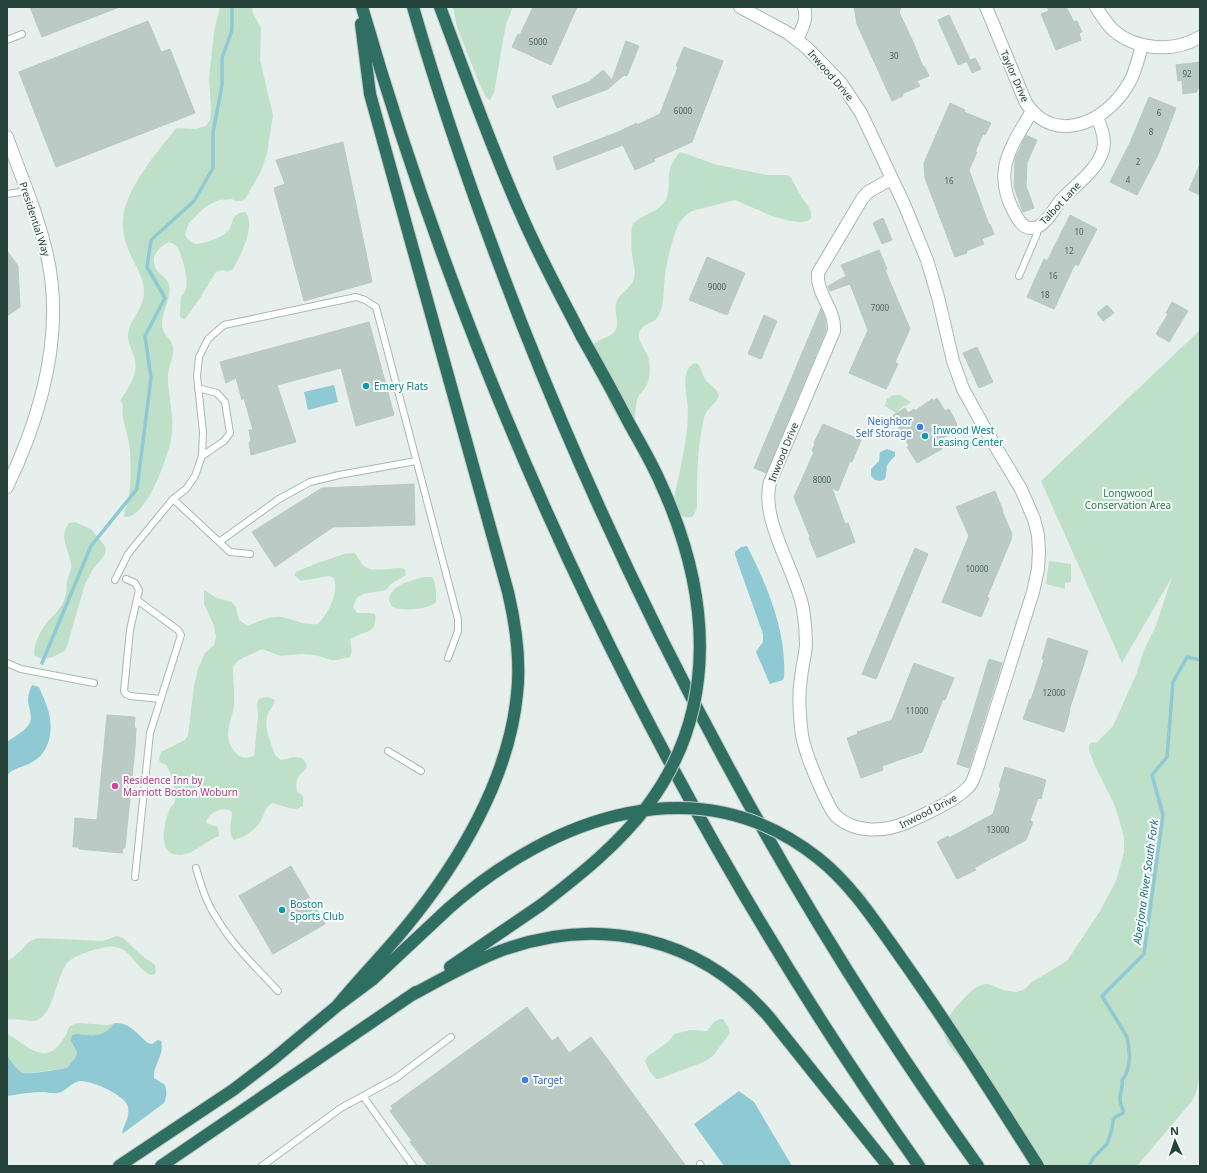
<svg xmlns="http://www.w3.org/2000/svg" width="1207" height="1173" viewBox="0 0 1207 1173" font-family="'Noto Sans',sans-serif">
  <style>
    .green { fill: #bfe0c8 }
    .water { fill: #8ec9d4 }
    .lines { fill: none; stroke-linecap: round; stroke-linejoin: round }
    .stream { stroke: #8ec9d4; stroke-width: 3.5 }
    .building { fill: #bbcac4; stroke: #b8c9c2 }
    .lane-casing { stroke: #a8b8b2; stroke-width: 8 }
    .street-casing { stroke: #a8b8b2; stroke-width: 14 }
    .secondary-casing { stroke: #a4bbb3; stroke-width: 14 }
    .highway-casing { stroke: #c2cac8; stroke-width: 14 }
    .lane { stroke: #fff; stroke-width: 6 }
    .street { stroke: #fff; stroke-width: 12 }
    .secondary { stroke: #fff; stroke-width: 12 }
    .highway { stroke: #2f6f62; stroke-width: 12 }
    .highway-bridge-casing { stroke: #c2cac8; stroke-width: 14; stroke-linecap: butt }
    .highway-bridge { stroke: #2f6f62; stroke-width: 12 }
    .culture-dot { fill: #0f9aa8; stroke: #f7fbf9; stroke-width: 1.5 }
    .shop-dot { fill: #3f7fe0; stroke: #f7fbf9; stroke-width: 1.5 }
    .hotel-dot { fill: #d1479c; stroke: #f7fbf9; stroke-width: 1.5 }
    .labels { text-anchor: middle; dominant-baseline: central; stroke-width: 4; stroke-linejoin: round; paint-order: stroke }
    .number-label { font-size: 8px; fill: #4a645c }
    .street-label { font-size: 10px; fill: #24423a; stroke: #f7fbf9 }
    .culture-label { font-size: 10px; fill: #0d838f; stroke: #f7fbf9; text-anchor: start }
    .shop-label { font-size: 10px; fill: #366cbe; stroke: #f7fbf9; text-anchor: end }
    .park-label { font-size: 10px; fill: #2d7a4b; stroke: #f7fbf9 }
    .hotel-label { font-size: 10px; fill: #b23c85; stroke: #f7fbf9; text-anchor: start }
    .water-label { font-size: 11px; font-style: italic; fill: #1c6f80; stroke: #f7fbf9 }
  </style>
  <rect width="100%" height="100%" fill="#e6efeb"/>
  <path class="green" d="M220 7H252L253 13 261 28 260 60 273 115 267 154 260 173 245 199C240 202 236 202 232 199L219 200 205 207 189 223 185 234C187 239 191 243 196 244 204 244 223 237 228 231 232 226 232 218 236 215 239 213 242 212 245 212 257 225 240 256 233 269L227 272 223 270 216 272 200 298 185 319 181 318 180 315 181 296C182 295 184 293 185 291 190 283 182 254 177 247 175 244 172 243 169 242 161 246 152 254 154 263 155 273 167 276 169 285 172 299 161 312 162 326 162 334 172 339 173 347 174 357 169 365 168 374 167 393 174 412 172 432 171 450 147 520 124 517 124 510 128 503 129 496 131 482 131 467 130 453 130 436 120 420 123 404L120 401C128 388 138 376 135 360 133 352 128 344 128 336 128 321 143 310 144 294 145 276 132 262 127 246 124 238 122 228 123 219 125 190 156 153 174 131L177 128 195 129 206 126 210 120 211 109 209 79 214 31Z
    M453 7H513L506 24 494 93 490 100 486 97 479 83 457 27Z
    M680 152 684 153 714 164 767 175H787L791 178 802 198 808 206 811 212V218L808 221 801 222 791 221 772 216 735 200 692 211C686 214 681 220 678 226 673 235 666 265 665 276 663 288 665 304 659 315 655 324 642 323 639 333 637 342 648 351 649 361 650 367 650 376 648 382 646 389 639 393 637 400 634 411 637 423 630 432L626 431 610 404 592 346C599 337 609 339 615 331 620 324 614 312 616 304 618 293 631 289 634 279 636 270 633 263 632 254 631 245 631 235 632 226 636 217 655 213 662 205 672 194 667 180 670 168 672 162 676 157 680 152Z
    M1200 330V1076L1196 1093 1192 1101 1137 1166H1042L986 1089 947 1043 944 1034 945 1025 948 1018 955 1008 969 993 977 987 984 984H989L1003 990 1017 992 1025 989 1032 982 1067 961 1100 911 1116 881 1124 852V837L1115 806 1095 766 1089 750V746L1091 743 1097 742 1113 726 1136 675 1144 650 1155 628 1172 577 1122 663 1041 481Z
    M694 363 698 364C701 369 702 374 705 379 709 386 717 387 719 396 716 405 706 408 704 418 697 447 697 478 697 507L695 513 692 517C679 520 676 508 674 498 680 469 691 429 687 400 686 387 681 372 694 363Z
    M893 395H900L911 402 907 405 903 406 896 413 885 406 887 399Z
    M75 522 91 529 105 546 106 550 104 556 93 569 85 584 66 650C56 656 44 663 34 655 34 643 41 628 50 619 58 611 63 606 66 594 67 590 66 585 67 582 68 576 72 570 71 564 69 549 58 537 69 523Z
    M354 553C358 556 359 561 363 565 372 574 390 567 401 568L405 569 406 575 391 584 386 590 363 594 357 598 353 607 357 613H372L375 614C378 635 363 630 351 639 349 646 354 649 350 657L337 660H331L315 655 302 654 281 656 262 649C253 654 237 658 233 667 233 680 235 693 234 705 232 723 221 735 235 752 240 758 246 759 254 756L258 716 257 704 259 699C265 697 269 696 275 700 274 706 270 709 268 714 263 727 271 742 275 755L281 760 294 757 302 758C313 771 302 768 298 778 296 781 296 788 297 792 304 795 304 798 303 806 292 813 284 805 272 803 264 808 265 815 260 822 255 830 244 838 234 840 227 833 232 821 232 812 224 805 207 813 206 823L218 827 219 836C206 840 195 854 181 855 156 857 164 824 169 811 170 807 174 805 175 801 176 793 171 771 166 765 164 764 162 763 160 762L159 759 161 752 185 740 188 735 194 686 198 669 205 653 214 645 216 637 214 626 204 604V590L217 598 232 602 236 607 239 620 248 626C258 622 270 615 281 617 293 619 305 626 318 624 328 613 339 594 334 578L329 576 301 581 294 575 296 572 315 564 344 554Z
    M1049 561 1071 564V582L1065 583V589L1046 584Z
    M424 577H432C437 585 436 594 436 602 429 610 402 611 392 607L389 600C390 585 412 580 424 577Z
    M117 936 123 938 140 954 152 963 155 965 156 971 155 974 151 975C138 970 131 951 119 948 111 945 101 948 93 950 84 953 75 956 68 962 56 975 54 1015 37 1020 33 1022 27 1020 22 1020 17 1019 12 1020 7 1019V961C11 959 15 956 18 953 28 946 25 941 39 938L103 941Z
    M719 1019H723L728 1026 730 1033 713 1056 706 1061 662 1078 656 1079 650 1072 645 1061 647 1057 669 1041 674 1034 690 1030 707 1031 714 1022Z
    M78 1023 108 1025 115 1023C113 1026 110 1031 106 1033 99 1036 88 1036 81 1034L71 1041 77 1052 75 1058 67 1068 31 1073H22L18 1070 7 1055V1033C27 1046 46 1068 64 1038 70 1030 65 1026 78 1023Z"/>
  <path class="water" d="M334 385 338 402 308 410 304 392Z
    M887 449 895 452V456C893 458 888 463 887 466 885 475 889 483 875 480L871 476V469L879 461 880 452Z
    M747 546C767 585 787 632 784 677L783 680 770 684 756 652 757 650 763 642V634L735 555V552L741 547Z
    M32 685 39 687C42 695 46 702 48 710 54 729 50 753 32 762 24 767 13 768 7 775V742C13 737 22 733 27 727 35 718 28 709 28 700 28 694 30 690 32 685Z
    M115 1023C132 1023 136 1034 148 1043L152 1044 158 1040 161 1041C165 1055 153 1064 154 1078L165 1085C167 1092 167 1097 164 1103L122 1134C123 1125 130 1119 128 1107 126 1095 92 1081 81 1081 72 1081 66 1092 57 1093 53 1094 48 1092 44 1092 32 1092 19 1094 7 1096V1055C11 1060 15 1068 21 1072 26 1076 58 1069 67 1068L75 1058 77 1052 71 1041 72 1035C78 1033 82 1035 88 1035 100 1036 107 1033 115 1023Z
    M739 1091 754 1102 792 1166H724L694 1124Z"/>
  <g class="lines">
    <path class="stream" d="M42 663 91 546 137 489 151 378 145 336 165 298 147 267 151 240 194 201 213 168V133L222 85V58L232 30V7
      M1089 1166 1094 1157 1107 1144 1112 1129 1113 1120 1115 1117 1123 1113C1124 1107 1120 1106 1120 1100 1119 1093 1124 1087 1122 1080 1132 1069 1130 1051 1127 1037L1102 996 1144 954 1163 815 1152 775 1167 757 1173 682 1187 657 1200 660"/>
  </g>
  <path class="building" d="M30 7H117V8L42 37Z
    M533 7H577L551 65 512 47 518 34 520 35Z
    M854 7H901L899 12 914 44 923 67 924 66 929 76 917 81 920 86 902 94 903 96 892 101 857 24Z
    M1047 7H1066L1074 22 1077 21 1082 32 1079 33 1081 40 1056 50 1041 14 1049 11Z
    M949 15 970 60 975 58 981 69 972 73 967 61H968L958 65 938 20Z
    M148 21 161 52 170 49 195 113 56 167 19 72Z
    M626 41 639 46 627 76 624 75 608 89 557 108 552 96 589 82 603 70 612 80Z
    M684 47 723 61 692 142 654 159 655 161 635 170 623 145 557 170 553 157 618 132 637 123V125L660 114 678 67 676 66Z
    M1200 62V88L1197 89V92L1183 94 1182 80 1178 81 1176 65Z
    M1149 97 1176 108 1158 155 1137 195 1110 182 1130 143Z
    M950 103 965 110 964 112 991 123 985 135 983 134 975 152H977L969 170 989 225 990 224 994 234 982 239 984 244 966 251 967 253 955 257 925 178 924 163Z
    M1026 135 1037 140 1027 163 1026 186 1034 208 1023 212 1014 187 1015 159Z
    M343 142 372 282 304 301 274 188 285 184 276 160Z
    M1200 164V195L1189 190Z
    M1070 215 1097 229 1078 266 1075 264 1054 309 1027 297 1044 259 1047 261Z
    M883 218 892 240 882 244 873 223Z
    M879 250 887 269 885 270 910 329 895 362 898 364 886 389 849 373 868 330 850 284 830 291 828 286 846 276 841 265Z
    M7 251 18 266 20 307 7 316Z
    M707 257 745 273 727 315 689 300Z
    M1172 302 1188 311 1169 342 1156 334 1168 314 1166 313Z
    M1107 305 1114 313 1103 321 1097 313Z
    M821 308 825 318 826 330 766 473 754 468Z
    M764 315 777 321 761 359 748 354Z
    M369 322 394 415 356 426 341 368 277 385 296 442 251 455 249 443 251 440 249 430H253L244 398 242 400 236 378 226 383 220 362Z
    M977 347 993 382 979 388 963 353Z
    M937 398 945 411 949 409 954 418 957 425 954 427 956 431 937 441 942 449 917 463 907 447 909 446 892 416 905 408 908 413 914 409 915 411 932 399 933 401Z
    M823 424 861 440 852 462 850 461 838 491 832 488 845 524 848 523 855 542 817 558 809 538 810 537 794 497 814 452 812 451 815 444 814 443Z
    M414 484 415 525 333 527 275 567 252 532 322 488Z
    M995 491 1003 511H1002L1012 534 1011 540 987 597 989 598 981 617 942 602 969 536 956 507Z
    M915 548 928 554 876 679 862 674Z
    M1048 638 1088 651 1069 711H1070L1064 732 1023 719 1030 699 1031 700 1044 660 1042 659Z
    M989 659 1002 663 969 768 957 764Z
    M914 663 954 678 945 700 943 699 922 752 882 766 883 770 861 778 847 738 858 734 857 732 892 720Z
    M107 715 135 717 134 728H136L135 748 125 848H123L122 853 79 849V847H73L75 818 97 820Z
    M1005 767 1046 780 1041 799 1038 798 1030 821 1033 822 1026 840 974 868 976 870 957 879 937 842 948 836 949 838 993 814 1001 788 999 787Z
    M291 866 325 924 273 954 239 896Z
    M527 1007 552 1041 558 1037 569 1053 591 1037 686 1166H428L410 1142 412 1141 390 1111 393 1109 391 1106Z"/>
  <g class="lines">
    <defs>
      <path id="lane" d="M7 40 22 34
        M7 194 27 191
        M1019 276 1037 234 1038 226
        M198 388 217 393 225 402 230 433 224 441 202 456
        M173 499 230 552 250 554
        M219 542 279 499 310 482 339 475 416 461
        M126 579 135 583 139 590 130 630 124 691 126 694 130 696 161 699
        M115 580 128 554 136 544 173 499 186 489 195 476 202 456 203 432 197 376 199 357 208 339 224 325 356 297 365 300 376 307 458 619V631L448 658
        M7 663 21 669 94 683
        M388 751 421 771
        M196 868C201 885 206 902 216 917 232 945 257 968 278 991
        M135 877 150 733 181 635 178 630 137 600
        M363 1096 413 1166
        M700 1164 701 1166
        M262 1166 341 1108 396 1078 451 1037"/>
      <path id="street" d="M740 7 788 33 807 48 841 83 861 113 904 204 927 260 938 297 953 361 963 389 988 434 1021 489 1034 519 1038 535 1039 551 1038 569 1033 592 976 772C974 776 973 782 970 785 958 800 925 814 908 822 885 832 856 834 836 816 828 808 808 760 805 747 801 737 801 726 800 715 799 703 799 690 801 678 802 667 805 656 806 645 806 633 805 621 803 609 796 570 760 521 770 482L834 331C836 310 816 294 818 273L862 199 868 192 891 179
        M986 7 1026 103C1056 148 1110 120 1130 81 1136 71 1138 58 1142 46
        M1096 7C1101 15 1106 23 1113 30 1136 50 1173 53 1200 37
        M797 39C802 29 808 19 804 7
        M1032 111C1011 147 992 171 1014 212 1018 219 1022 228 1031 228 1035 228 1041 226 1044 222 1051 216 1055 207 1061 200 1075 185 1097 171 1103 150 1106 139 1101 127 1097 117"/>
      <path id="secondary" d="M7 137C21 176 38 215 47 255 65 334 41 416 7 487"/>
      <path id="highway" d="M362 7C481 420 671 815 919 1166
        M413 7C444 115 482 222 523 327 640 623 793 907 978 1166
        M440 7C466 76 491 147 521 214 539 256 561 296 582 337
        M450 967 541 905
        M410 996C440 980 469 963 500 951 599 914 700 937 769 1017L888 1166
        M337 1006C359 979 383 955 405 928 458 864 509 779 517 694 521 660 516 626 508 592L370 94 361 24
        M119 1166 233 1090 271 1061 337 1006 372 980 449 908
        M161 1166 416 992"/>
    </defs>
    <use href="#lane" class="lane-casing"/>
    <use href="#street" class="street-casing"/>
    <use href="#secondary" class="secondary-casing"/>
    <use href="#highway" class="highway-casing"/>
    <use href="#lane" class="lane"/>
    <use href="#street" class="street"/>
    <use href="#secondary" class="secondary"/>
    <use href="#highway" class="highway"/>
    <defs>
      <path id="highway-bridge" d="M541 905C580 875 619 844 648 805 721 707 709 589 661 484 652 463 640 443 629 423 614 394 598 365 582 337
        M449 908C553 817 698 763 818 858 851 884 875 921 899 955 948 1024 993 1095 1038 1166"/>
    </defs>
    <use href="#highway-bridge" class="highway-bridge-casing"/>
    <use href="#highway-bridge" class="highway-bridge"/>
  </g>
  <g class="culture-dot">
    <circle cx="366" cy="386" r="4"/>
    <circle cx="925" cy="436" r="4"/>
    <circle cx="282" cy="910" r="4"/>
  </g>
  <g class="shop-dot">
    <circle cx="920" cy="427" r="4"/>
    <circle cx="525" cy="1080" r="4"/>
  </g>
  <circle class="hotel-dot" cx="115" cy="786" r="4"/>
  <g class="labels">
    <g class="number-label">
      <text x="538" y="41">5000</text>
      <text x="894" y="55">30</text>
      <text x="1187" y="73">92</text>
      <text x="683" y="110">6000</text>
      <text x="1159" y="112">6</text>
      <text x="1151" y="131">8</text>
      <text x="1138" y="161">2</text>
      <text x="1128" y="179">4</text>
      <text x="949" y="180">16</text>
      <text x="1079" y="231">10</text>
      <text x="1069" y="250">12</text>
      <text x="1053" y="275">16</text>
      <text x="717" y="286">9000</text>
      <text x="1045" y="294">18</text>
      <text x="880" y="307">7000</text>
      <text x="822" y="479">8000</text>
      <text x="977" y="568">10000</text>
      <text x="1054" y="692">12000</text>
      <text x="917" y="710">11000</text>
      <text x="998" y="829">13000</text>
    </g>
    <g class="street-label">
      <text transform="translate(831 75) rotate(49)">Inwood Drive</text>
      <text transform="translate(1015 76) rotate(66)">Taylor Drive</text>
      <text transform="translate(1060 203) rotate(-47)">Talbot Lane</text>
      <text transform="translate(35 219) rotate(72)">Presidential Way</text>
      <text transform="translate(783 452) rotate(-68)">Inwood Drive</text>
      <text transform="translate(928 811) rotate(-27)">Inwood Drive</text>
    </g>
    <g class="culture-label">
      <text x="374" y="386">Emery Flats</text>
      <text x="933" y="430">Inwood West<tspan x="933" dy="12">Leasing Center</tspan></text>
      <text x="290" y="904">Boston<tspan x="290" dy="12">Sports Club</tspan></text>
    </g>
    <g class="shop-label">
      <text x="912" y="421">Neighbor<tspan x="912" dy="12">Self Storage</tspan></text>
      <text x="533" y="1080" text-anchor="start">Target</text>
    </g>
    <g class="park-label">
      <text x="1128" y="493">Longwood<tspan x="1128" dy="12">Conservation Area</tspan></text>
    </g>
    <g class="hotel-label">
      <text x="123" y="780">Residence Inn by<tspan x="123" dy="12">Marriott Boston Woburn</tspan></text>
    </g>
    <g class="water-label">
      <text transform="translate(1145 882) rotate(-82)">Aberjona River South Fork</text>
    </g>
  </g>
  <rect width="1207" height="1173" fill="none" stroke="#24423a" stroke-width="16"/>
  <g transform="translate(1175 1141) rotate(357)" stroke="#f7fbf9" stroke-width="3" paint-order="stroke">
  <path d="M0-3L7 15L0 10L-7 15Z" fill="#24423a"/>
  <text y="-6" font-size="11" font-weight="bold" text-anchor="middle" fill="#24423a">N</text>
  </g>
</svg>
